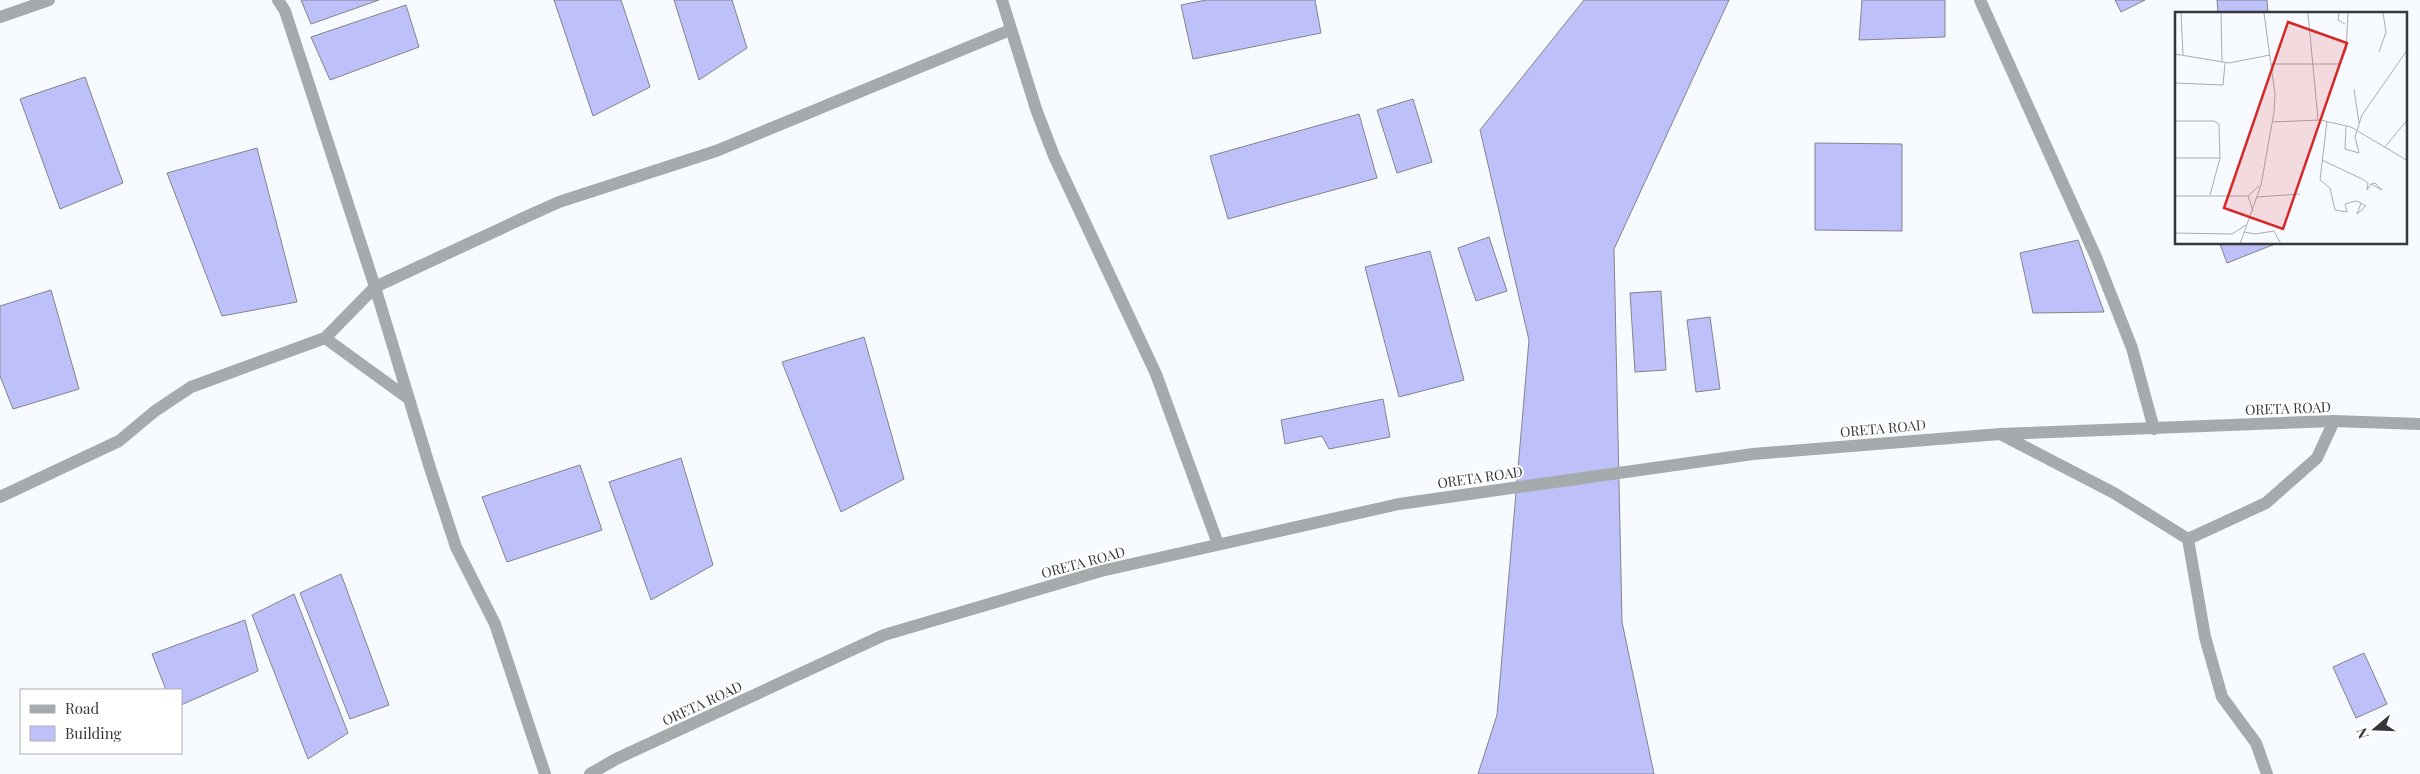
<svg xmlns="http://www.w3.org/2000/svg" width="2420" height="774" viewBox="0 0 2420 774" font-family="'Playfair Display',serif">
  <style>
    .building { fill: #bec1f9; stroke: #82838d }
    .lines { fill: none; stroke-linecap: round; stroke-linejoin: round }
    .minor { stroke: #a5abac; stroke-width: 12 }
    .tertiary { stroke: #a5abac; stroke-width: 12 }
    .labels { text-anchor: middle; dominant-baseline: central; stroke-width: 4; stroke-linejoin: round; paint-order: stroke }
    .street-label { font-size: 14px; fill: #34373b; stroke: #fff }
    .inset-road { fill: none; stroke: #a9acb0; stroke-width: 1 }
    .view { fill: #d62828; fill-opacity: 0.15; stroke: #d62828; stroke-width: 2.5 }
    .inset-edge { fill: none; stroke: #34373b; stroke-width: 2.5 }
  </style>
  <rect width="100%" height="100%" fill="#f7fafe"/>
  <path class="building" d="M301 0H379L311 24Z
    M554 0H621L650 87 593 116Z
    M674 0H732L747 48 699 80Z
    M1206 0H1315L1321 33 1193 59 1181 5Z
    M1584 0H1729L1614 249 1622 622 1654 774H1478L1497 715 1529 340 1480 130Z
    M1862 0H1945V37L1859 40Z
    M2115 0H2145L2121 12Z
    M2217 0H2267L2268 14H2218Z
    M406 5 419 47 330 80 311 37Z
    M85 77 123 183 60 209 20 99Z
    M1413 99 1432 162 1397 173 1377 110Z
    M1359 114 1377 178 1228 219 1210 156Z
    M1815 143 1902 144V231L1815 230Z
    M257 148 297 302 222 316 167 173Z
    M1489 237 1507 291 1476 301 1458 248Z
    M2078 240 2104 312 2033 313 2020 253Z
    M2220 244H2275L2227 263Z
    M1430 251 1464 380 1399 397 1365 267Z
    M51 290 79 389 13 409 0 376V306Z
    M1661 291 1666 370 1635 372 1630 293Z
    M1710 317 1720 389 1696 392 1687 320Z
    M864 337 904 479 841 512 782 362Z
    M1383 399 1390 437 1329 449 1322 436 1285 444 1281 420Z
    M681 458 713 565 651 600 609 482Z
    M580 465 602 530 507 562 482 497Z
    M341 574 389 705 350 719 300 593Z
    M294 594 348 733 308 759 252 615Z
    M245 620 258 671 181 705V690H166L152 654Z
    M2364 653 2387 704 2356 718 2333 667Z"/>
  <g class="lines">
    <path class="minor" d="M278 0 285 11 375 287 430 468 456 547 495 624 545 774
      M1002 0 1036 109 1054 156 1156 374 1218 544
      M1980 0 2096 257 2132 348 2154 429
      M0 17 49 0
      M325 338 409 399
      M2000 434 2114 493 2188 539 2205 637 2222 697 2256 743 2267 774
      M0 497 119 441 155 411 191 387 325 338 375 287 530 215 559 202 716 151 1010 30
      M2188 539 2266 503 2317 458 2334 421"/>
    <path class="tertiary" d="M590 774 616 759 884 635 1101 571 1399 504 1753 454 2000 434 2334 421 2420 424"/>
  </g>
  <g class="labels">
    <g class="street-label">
      <text transform="translate(2288 408) rotate(-2)">ORETA ROAD</text>
      <text transform="translate(1883 428) rotate(-5)">ORETA ROAD</text>
      <text transform="translate(1480 477) rotate(-8)">ORETA ROAD</text>
      <text transform="translate(1083 562) rotate(-15)">ORETA ROAD</text>
      <text transform="translate(702 703) rotate(-25)">ORETA ROAD</text>
    </g>
  </g>
  <g transform="translate(2175 12)">
    <rect width="232" height="232" fill="#f7fafe"/>
    <path class="inset-road" d="M6 1 8 43M46 1 47 50M133 1 143 108M164 1 163 8 170 12M204 40 211 20 208 1M0 42 54 51 95 43M96 52H165L171 38 173 1M0 71 48 73 50 51M179 77 184 111M0 109H39L44 112 45 146 35 183M152 109 145 168 155 176 160 198 172 200 170 192 181 189 186 191 182 202 191 194 186 191M98 110 145 108 176 115 233 149M171 115 170 137 184 141 180 125 187 103 233 37M210 135 233 107M0 146H45M147 148 187 167 193 171 192 178 196 172 207 178 200 171 196 172M0 184H73L84 174M73 184 78 199M82 185 125 182M69 220 80 222 99 219 106 232M0 221 57 222 71 213M65 232 86 173 99 100 100 82 89 1"/>
    <path class="view" d="M113 10 172 31 108 217 49 196Z"/>
    <rect width="232" height="232" class="inset-edge"/>
  </g>
  <rect x="20" y="689" width="162" height="65" fill="#ffffff" stroke="#aeafb1"/>
  <rect x="30" y="705" width="25" height="8" fill="#a5abac" stroke="#aeafb1"/>
  <text x="65" y="714" font-size="15" fill="#34373b">Road</text>
  <rect x="30" y="726" width="25" height="15" fill="#bec1f9" stroke="#aeafb1"/>
  <text x="65" y="739" font-size="15" fill="#34373b">Building</text>
  <g transform="translate(2375 729) rotate(251)" stroke="#ffffff" stroke-width="4" paint-order="stroke">
  <path d="M0-4L9 19L0 12L-9 19Z" fill="#34373b"/>
  <text y="-8" font-size="14" font-weight="bold" text-anchor="middle" fill="#34373b">N</text>
  </g>
</svg>
